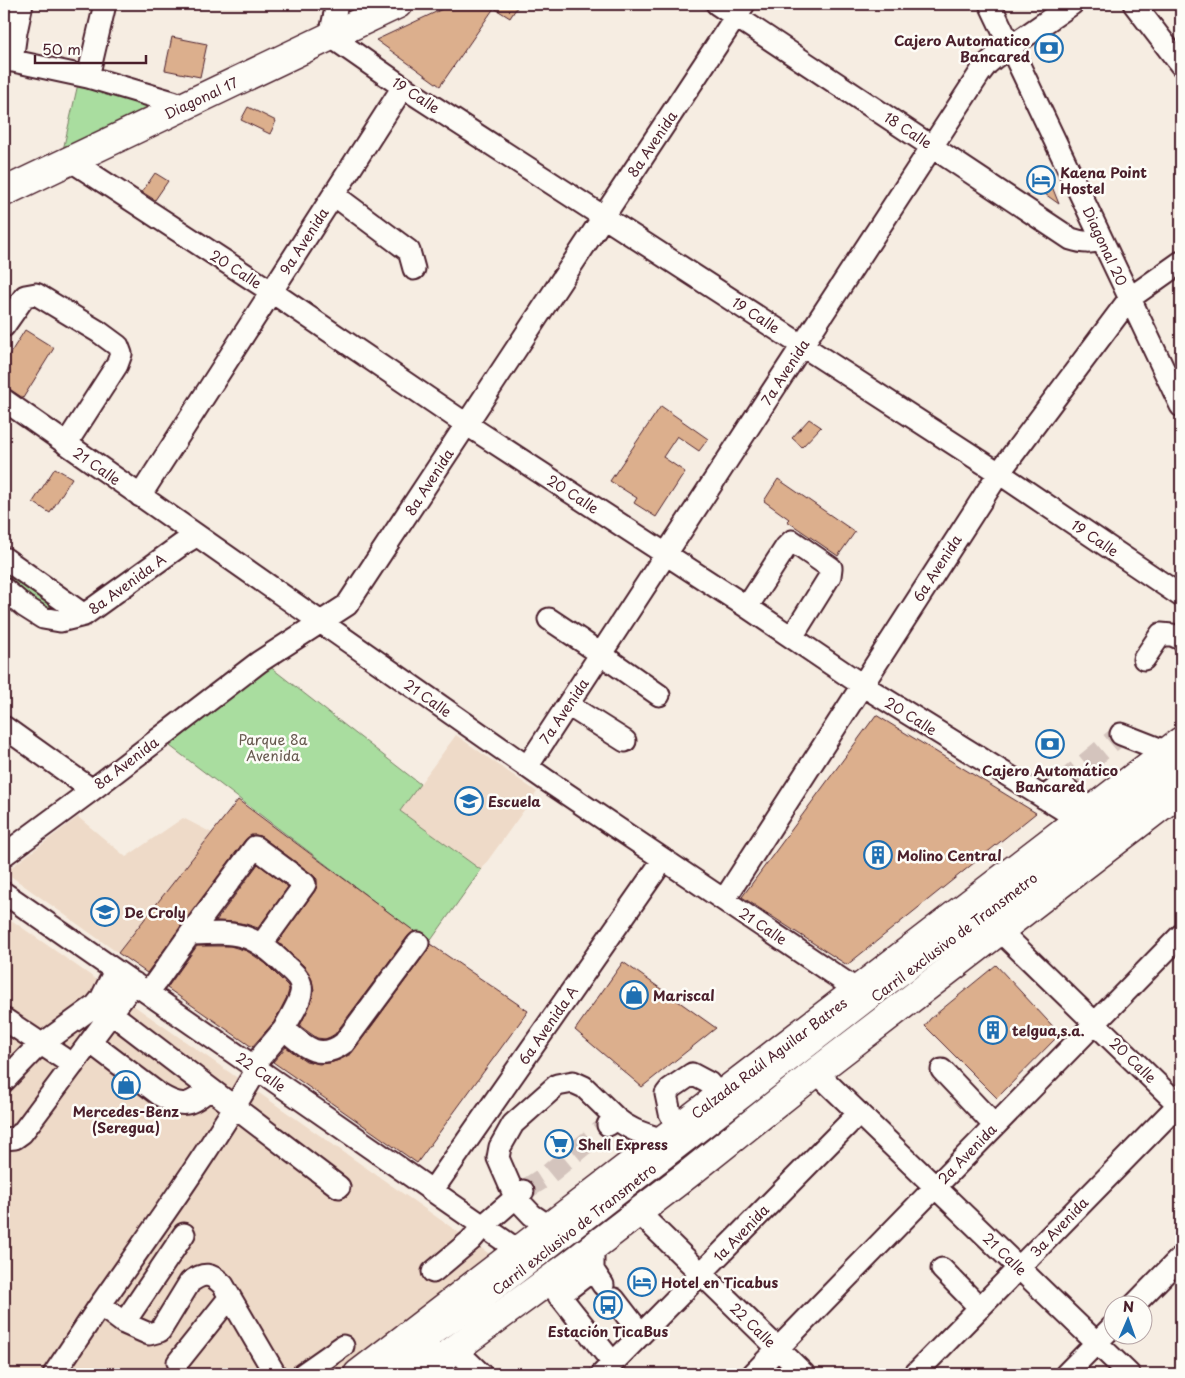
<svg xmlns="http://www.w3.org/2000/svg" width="1185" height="1378" viewBox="0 0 1185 1378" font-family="'Playpen Sans',sans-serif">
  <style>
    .built { fill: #eedac8 }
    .green { fill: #a9dd9f; stroke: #7a7e65 }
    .building { fill: #dcaf8d; stroke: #4a1f2b }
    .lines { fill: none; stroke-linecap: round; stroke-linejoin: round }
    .minor-tunnel { stroke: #d4c4bd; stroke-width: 21; stroke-dasharray: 21 11; stroke-linecap: butt }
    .minor-casing { stroke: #4a1f2b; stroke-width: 25 }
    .major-casing { stroke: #4a1f2b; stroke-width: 31 }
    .highway-casing { stroke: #4a1f2b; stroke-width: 31 }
    .minor { stroke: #fdfcf7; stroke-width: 21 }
    .major { stroke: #fdfcf7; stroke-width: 28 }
    .highway { stroke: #fdfcf7; stroke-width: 28 }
    .labels { text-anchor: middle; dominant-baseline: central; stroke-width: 5; stroke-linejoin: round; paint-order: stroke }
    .poi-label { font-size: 14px; font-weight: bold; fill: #4a1f2b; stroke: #fdfcf7; text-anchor: start }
    .street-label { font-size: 14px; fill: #4a1f2b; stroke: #fdfcf7 }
    .park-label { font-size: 14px; fill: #66584e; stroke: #fdfcf7 }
  </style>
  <rect width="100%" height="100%" fill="#f6ede2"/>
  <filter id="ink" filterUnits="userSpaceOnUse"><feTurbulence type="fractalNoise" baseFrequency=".02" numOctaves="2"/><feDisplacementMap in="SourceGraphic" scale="10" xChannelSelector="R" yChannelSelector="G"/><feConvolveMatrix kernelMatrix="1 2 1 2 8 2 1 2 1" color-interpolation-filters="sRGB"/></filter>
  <g filter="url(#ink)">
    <path class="built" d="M456 735 537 792 481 870 400 811Z
      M78 817 126 857 183 818 212 833 118 953 5 872Z
      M4 915 491 1255 340 1374H7L4 1372Z"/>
    <path class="green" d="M80 75 173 102 63 150Z
      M4 565 67 612 51 614 4 579Z
      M269 666 420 784 400 811 481 870 429 943 170 746Z"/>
    <path class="building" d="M453 4H519L510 18 494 8 440 86 376 40Z
      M172 37 207 44 200 77 165 70Z
      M248 107 276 121 270 134 241 120Z
      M1045 169 1059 204 1028 182Z
      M155 173 168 181 155 200 142 192Z
      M25 330 54 348 23 398 11 390 4 388V363Z
      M661 406 708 439 699 451 677 436 663 457 685 472 656 517 634 503 637 498 610 481Z
      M809 419 821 427 802 447 792 438Z
      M55 468 72 478 50 513 33 502Z
      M778 479 855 532 838 556 787 521 789 519 764 501Z
      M876 715 1036 813 847 965 742 897Z
      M238 800 414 931 408 936 335 1034 330 1037 325 1039 317 1038 300 1026 312 1000 314 990 312 980 304 966 278 942 315 891 317 886V879L312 874 262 837 256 835H251L245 840 147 973 118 953Z
      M258 864 288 887 258 928 246 924 234 922 216 921Z
      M430 944 528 1011 417 1163 273 1062 286 1047 306 1061 319 1064 330 1063 339 1060 351 1054 428 950Z
      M197 946H230L247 951 265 963 288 986 289 990 287 997 274 1022 252 1047 167 988Z
      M623 962 716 1028 642 1087 575 1030Z
      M996 965 1060 1034 997 1098 925 1026 930 1019Z"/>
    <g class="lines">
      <path class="minor-tunnel" d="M1061 784 1121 734
        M523 1191 545 1177 608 1125"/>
      <defs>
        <path id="minor" d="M337 4 330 36 403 87 999 473 1181 596
          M717 4 1071 239C1084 243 1089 243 1102 240
          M990 4 1181 406
          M1134 4 1181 65
          M4 59 88 77 173 102 181 107
          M12 61 16 32 22 4
          M88 77 105 4
          M70 160 272 292 466 424 747 607 862 685 1080 820
          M334 195 409 251 414 269
          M4 326 25 296 36 294 99 332 118 346 121 354 117 365 66 444
          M4 400 546 780 857 990
          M140 496 403 87
          M4 558 84 615
          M4 589 24 606 43 618 60 621 84 615 181 545 196 536
          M747 607 786 547 792 541 831 568 830 576 792 637
          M549 619 582 641 659 695
          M1144 659 1161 634 1172 635 1181 639
          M568 705 625 741
          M4 727 92 790
          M1121 734 1167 752
          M527 767 980 73 987 64 994 58 1072 4
          M1044 798 1061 784 1092 811
          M4 855 92 790 259 662 347 605 744 4
          M4 893 519 1251
          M724 900 999 473 1130 298 1181 262
          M999 930 1181 1107
          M190 934C236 932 251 931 285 965 291 971 300 977 301 986 304 998 289 1018 284 1029 304 1046 319 1062 344 1043L418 943
          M148 993 190 934 255 847 305 884 261 945
          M111 1013 339 1187
          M4 1019 73 1065
          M90 1042 160 1095C183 1109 190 1105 210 1089
          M253 1066 284 1029
          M257 1069C210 1151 154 1228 100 1305L124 1323 149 1334 160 1331 190 1282C204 1272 211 1273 223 1285L275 1374
          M942 1070 995 1126
          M816 1072 1129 1374
          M4 1081 34 1050 96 1005 101 999 115 971
          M608 1125 617 1119C631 1131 646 1134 663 1140
          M678 1128 670 1113 666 1094 670 1089 692 1074 709 1083 720 1096
          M4 1139 15 1138 22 1133 134 983
          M432 1191 663 860
          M638 1212 804 1374
          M550 1227 532 1215 515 1197 498 1158 500 1147 513 1124 557 1085 573 1082 584 1087 617 1119
          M593 1247V1270L603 1285
          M942 1269 980 1308
          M433 1272 471 1240 483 1226 523 1191
          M548 1281 613 1363
          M559 1296 593 1270
          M614 1299 641 1334
          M1133 1306 1181 1257
          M124 1323 184 1234
          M413 1349 436 1332 469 1310 886 986 1181 769
          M455 1349 481 1374
          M178 1362 230 1297
          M54 1374 100 1305
          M303 1374 343 1346
          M393 1374 430 1345
          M602 1374 859 1113
          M753 1374 1181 935
          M915 1374 1181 1102
          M1066 1374 1112 1327"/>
        <path id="major" d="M4 192 398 4"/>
        <path id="highway" d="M358 1374 1181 741
          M421 1374 567 1267 692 1171 816 1072 1181 791"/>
      </defs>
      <use href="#minor" class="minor-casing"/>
      <use href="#major" class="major-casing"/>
      <use href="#highway" class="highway-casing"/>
      <use href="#minor" class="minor"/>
      <use href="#major" class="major"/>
      <use href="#highway" class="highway"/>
    </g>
  </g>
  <defs>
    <symbol id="bank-ring" viewBox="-11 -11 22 22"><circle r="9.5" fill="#fdfcf7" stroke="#1f6fb2" stroke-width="1.5"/><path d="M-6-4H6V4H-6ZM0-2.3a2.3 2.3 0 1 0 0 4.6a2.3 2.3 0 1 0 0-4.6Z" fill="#1f6fb2"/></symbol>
    <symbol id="hotel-ring" viewBox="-11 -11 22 22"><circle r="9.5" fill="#fdfcf7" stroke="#1f6fb2" stroke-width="1.5"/><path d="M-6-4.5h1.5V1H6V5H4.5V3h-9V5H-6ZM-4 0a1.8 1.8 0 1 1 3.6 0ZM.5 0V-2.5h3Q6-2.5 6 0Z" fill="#1f6fb2"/></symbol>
    <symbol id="school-ring" viewBox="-11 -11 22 22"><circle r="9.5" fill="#fdfcf7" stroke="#1f6fb2" stroke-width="1.5"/><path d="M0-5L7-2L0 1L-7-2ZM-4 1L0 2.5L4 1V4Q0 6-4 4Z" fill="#1f6fb2"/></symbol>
    <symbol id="building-ring" viewBox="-11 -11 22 22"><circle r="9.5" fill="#fdfcf7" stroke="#1f6fb2" stroke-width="1.5"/><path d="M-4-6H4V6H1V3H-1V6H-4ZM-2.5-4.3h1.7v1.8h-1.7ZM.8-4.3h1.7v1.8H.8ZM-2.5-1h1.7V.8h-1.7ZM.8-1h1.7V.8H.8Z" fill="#1f6fb2"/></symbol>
    <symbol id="shop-ring" viewBox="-11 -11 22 22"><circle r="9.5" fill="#fdfcf7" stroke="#1f6fb2" stroke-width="1.5"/><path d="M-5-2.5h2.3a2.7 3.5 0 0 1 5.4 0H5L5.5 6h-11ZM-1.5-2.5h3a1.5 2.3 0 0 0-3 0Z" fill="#1f6fb2"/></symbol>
    <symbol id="supermarket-ring" viewBox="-11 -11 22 22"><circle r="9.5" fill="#fdfcf7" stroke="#1f6fb2" stroke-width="1.5"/><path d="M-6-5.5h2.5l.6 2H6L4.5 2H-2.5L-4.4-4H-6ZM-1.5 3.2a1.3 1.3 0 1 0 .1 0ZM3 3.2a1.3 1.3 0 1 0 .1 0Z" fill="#1f6fb2"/></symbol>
    <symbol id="bus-ring" viewBox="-11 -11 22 22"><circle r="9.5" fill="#fdfcf7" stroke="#1f6fb2" stroke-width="1.5"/><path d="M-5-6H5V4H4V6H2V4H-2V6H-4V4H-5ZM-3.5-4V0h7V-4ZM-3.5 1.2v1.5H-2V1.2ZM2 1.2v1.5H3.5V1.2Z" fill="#1f6fb2"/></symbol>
  </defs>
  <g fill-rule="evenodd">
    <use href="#bank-ring" x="1033" y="32" width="32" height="32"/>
    <use href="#hotel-ring" x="1025" y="164" width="32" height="32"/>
    <use href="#bank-ring" x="1034" y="728" width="32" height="32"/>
    <use href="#school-ring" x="453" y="785" width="32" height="32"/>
    <use href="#building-ring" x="862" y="839" width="32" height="32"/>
    <use href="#school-ring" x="89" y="896" width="32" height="32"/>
    <use href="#shop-ring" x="618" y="979" width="32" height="32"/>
    <use href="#building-ring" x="977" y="1014" width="32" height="32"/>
    <use href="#shop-ring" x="110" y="1069" width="32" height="32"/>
    <use href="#supermarket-ring" x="543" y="1128" width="32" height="32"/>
    <use href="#hotel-ring" x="626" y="1266" width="32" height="32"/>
    <use href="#bus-ring" x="592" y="1289" width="32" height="32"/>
  </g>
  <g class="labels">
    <g class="poi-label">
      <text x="1030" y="40" text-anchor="end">Cajero Automatico<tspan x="1030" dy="16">Bancared</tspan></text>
      <text x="1060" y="172">Kaena Point<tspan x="1060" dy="16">Hostel</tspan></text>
      <text x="1050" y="770" text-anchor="middle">Cajero Automático<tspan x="1050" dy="16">Bancared</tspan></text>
      <text x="488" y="801">Escuela</text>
      <text x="897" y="855">Molino Central</text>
      <text x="124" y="912">De Croly</text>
      <text x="653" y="995">Mariscal</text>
      <text x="1012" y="1030">telgua,s.a.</text>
      <text x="126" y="1111" text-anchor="middle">Mercedes-Benz<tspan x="126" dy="16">(Seregua)</tspan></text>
      <text x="578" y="1144">Shell Express</text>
      <text x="661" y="1282">Hotel en Ticabus</text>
      <text x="608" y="1331" text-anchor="middle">Estación TicaBus</text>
    </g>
    <g class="street-label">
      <text transform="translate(416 95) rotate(33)">19 Calle</text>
      <text transform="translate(201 98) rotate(-25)">Diagonal 17</text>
      <text transform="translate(908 130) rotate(33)">18 Calle</text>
      <text transform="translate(652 144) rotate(-56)">8a Avenida</text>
      <text transform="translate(304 241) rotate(-57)">9a Avenida</text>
      <text transform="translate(1105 246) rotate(65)">Diagonal 20</text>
      <text transform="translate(236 269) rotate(33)">20 Calle</text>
      <text transform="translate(756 315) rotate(33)">19 Calle</text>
      <text transform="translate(785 372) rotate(-57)">7a Avenida</text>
      <text transform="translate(97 466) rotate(35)">21 Calle</text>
      <text transform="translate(429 482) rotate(-57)">8a Avenida</text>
      <text transform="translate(573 494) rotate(33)">20 Calle</text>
      <text transform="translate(1095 538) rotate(34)">19 Calle</text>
      <text transform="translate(937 568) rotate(-57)">6a Avenida</text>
      <text transform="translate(127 584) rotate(-36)">8a Avenida A</text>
      <text transform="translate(428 698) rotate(35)">21 Calle</text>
      <text transform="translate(564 711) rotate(-56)">7a Avenida</text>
      <text transform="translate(911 716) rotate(32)">20 Calle</text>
      <text transform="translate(126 763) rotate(-37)">8a Avenida</text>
      <text transform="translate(763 926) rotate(34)">21 Calle</text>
      <text transform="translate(954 937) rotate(-37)">Carril exclusivo de Transmetro</text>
      <text transform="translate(548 1025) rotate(-55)">6a Avenida A</text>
      <text transform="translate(769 1058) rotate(-37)">Calzada Raúl Aguilar Batres</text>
      <text transform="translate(1133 1060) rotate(44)">20 Calle</text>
      <text transform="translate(261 1072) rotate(35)">22 Calle</text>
      <text transform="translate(967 1154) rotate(-46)">2a Avenida</text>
      <text transform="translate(1059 1227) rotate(-46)">3a Avenida</text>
      <text transform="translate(574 1229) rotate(-38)">Carril exclusivo de Transmetro</text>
      <text transform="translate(741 1233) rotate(-46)">1a Avenida</text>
      <text transform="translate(1005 1254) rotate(44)">21 Calle</text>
      <text transform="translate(753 1325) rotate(44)">22 Calle</text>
    </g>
    <g class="park-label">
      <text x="273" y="739">Parque 8a<tspan x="273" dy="16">Avenida</tspan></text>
    </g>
  </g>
  <rect width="1185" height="1378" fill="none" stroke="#fdfcf7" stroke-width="20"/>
  <rect x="10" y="10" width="1165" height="1358" fill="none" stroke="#4a1f2b" stroke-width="2" filter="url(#ink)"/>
  <g transform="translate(1128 1320) rotate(2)"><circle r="24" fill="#fdfcf7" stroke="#b5a4a5"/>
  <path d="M0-4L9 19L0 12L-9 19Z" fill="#1f6fb2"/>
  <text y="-8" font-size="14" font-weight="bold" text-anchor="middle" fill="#4a1f2b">N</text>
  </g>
  <path d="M35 55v8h111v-8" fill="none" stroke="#4a1f2b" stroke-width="2.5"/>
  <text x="42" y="55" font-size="15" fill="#4a1f2b" stroke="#fdfcf7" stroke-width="4" paint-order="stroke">50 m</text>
</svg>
